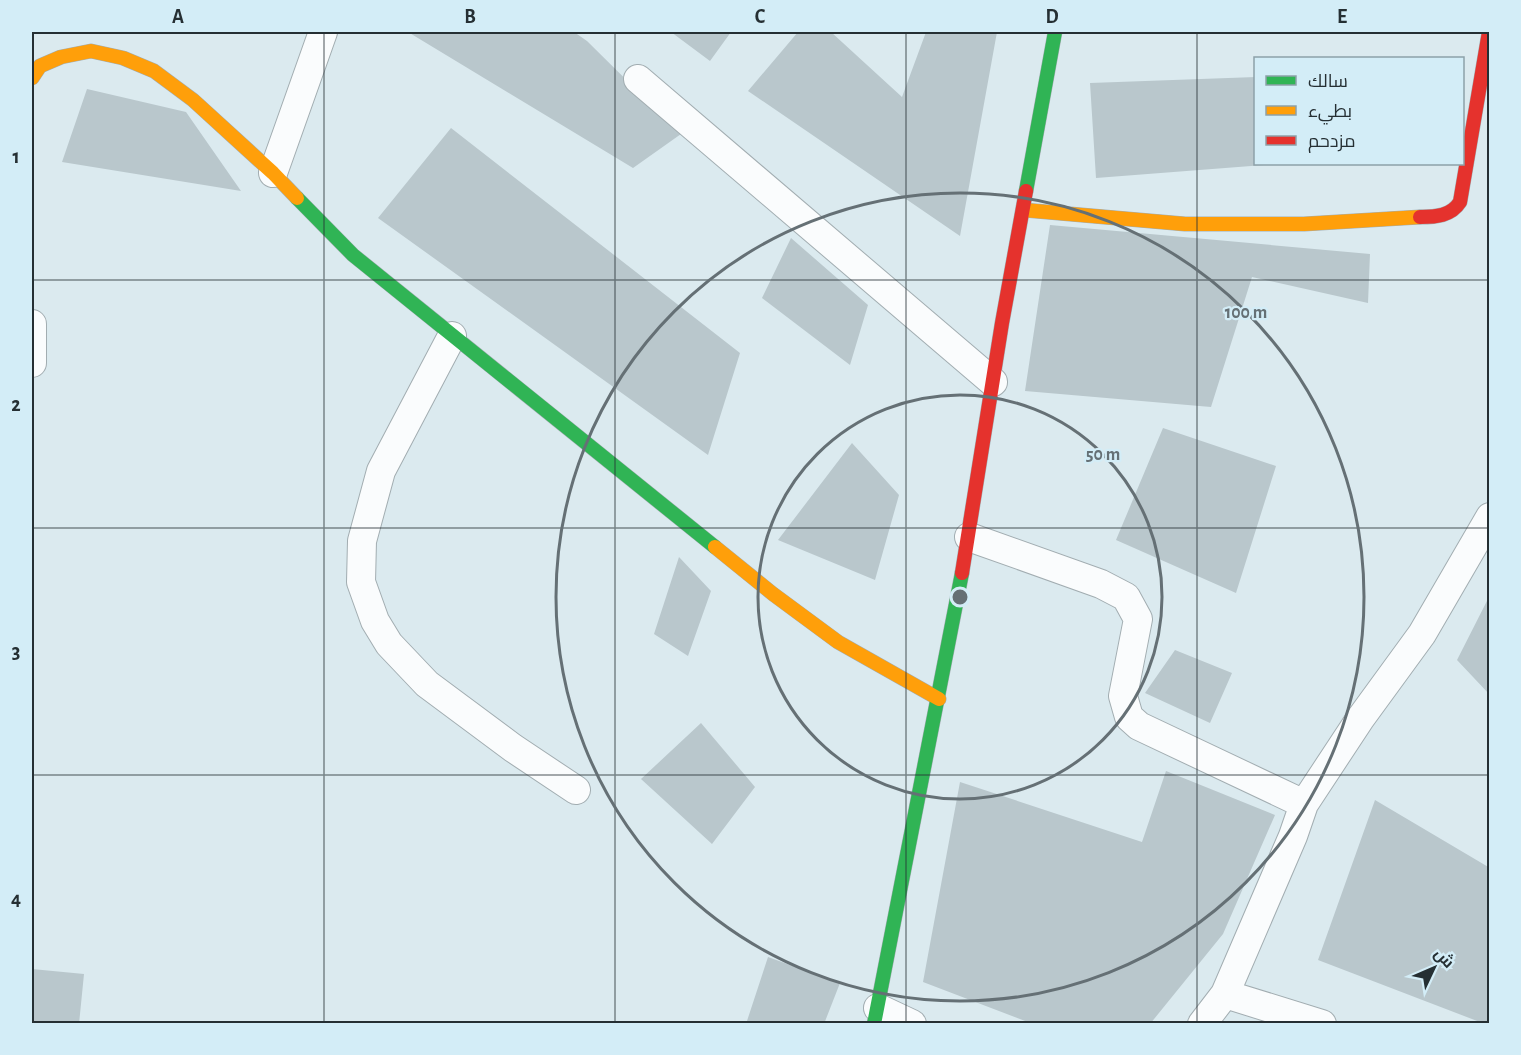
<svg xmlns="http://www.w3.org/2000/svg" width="1521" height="1055" viewBox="0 0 1521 1055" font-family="'Alegreya Sans',Cairo,sans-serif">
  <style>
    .building { fill: #b9c7cc }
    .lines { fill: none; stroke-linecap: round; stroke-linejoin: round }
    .street-casing { stroke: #a2adb1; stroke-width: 30 }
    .fast-casing { stroke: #a2adb1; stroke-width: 15 }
    .slow-casing { stroke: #a2adb1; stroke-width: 15 }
    .jam-casing { stroke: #a2adb1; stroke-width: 15 }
    .street { stroke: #fafcfd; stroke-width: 28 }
    .fast { stroke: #30b455; stroke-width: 14 }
    .slow { stroke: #ff9f0a; stroke-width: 14 }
    .jam { stroke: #e5322d; stroke-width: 14 }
    .grid { fill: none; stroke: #252f33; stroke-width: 1.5; stroke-opacity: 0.55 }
    .ring { fill: none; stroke: #657075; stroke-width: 3 }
    .centre { fill: #657075; stroke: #d3edf7; stroke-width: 3 }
    .ring-label { font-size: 18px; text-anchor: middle; font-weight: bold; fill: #657075; stroke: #d3edf7; stroke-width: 4.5; stroke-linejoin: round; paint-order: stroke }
    .neatline { fill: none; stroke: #252f33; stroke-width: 2 }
    .grid-label { font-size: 20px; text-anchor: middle; font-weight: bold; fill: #252f33 }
  </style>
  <rect width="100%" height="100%" fill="#dbeaef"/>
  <path class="building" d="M408 32H574L587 41 681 134 633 168Z
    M671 32H731L710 61Z
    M798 32H831L902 97 926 32H997L960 236 748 91Z
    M1256 77V164H1264V165L1096 178 1090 83Z
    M87 89 186 112 241 191 62 162Z
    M451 128 740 353 708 455 378 218Z
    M1050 225 1370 254 1368 303 1252 277 1211 407 1025 391Z
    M791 238 868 305 850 365 762 298Z
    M1163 428 1276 466 1236 593 1116 540Z
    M852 443 899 495 875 580 778 540Z
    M679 557 711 591 688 656 654 634Z
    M1490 595V695L1457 660Z
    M1175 650 1232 673 1210 723 1145 693Z
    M701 723 755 787 712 844 641 779Z
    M1166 771 1275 815 1223 934 1150 1024H1033L923 982 960 782 1142 842Z
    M1375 800 1490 868V1024H1485L1318 960Z
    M768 957 840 983 824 1024H746Z
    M32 969 84 974 79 1024H32Z"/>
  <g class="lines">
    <defs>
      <path id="street" d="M638 79 993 382
        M273 173 323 32
        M32 324V363
        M452 336 381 471 362 541 361 582 375 621 389 644 427 684 513 748 576 790
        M969 537 1101 584 1126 597 1138 619 1123 696 1129 717 1139 726 1304 804
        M1225 994 1322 1024
        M878 1008 912 1024
        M1202 1024 1225 994 1293 836 1304 804 1360 719 1422 634 1490 517"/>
      <path id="fast" d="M1026 191 1055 32
        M297 198 353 255 715 547
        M874 1024 962 573"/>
      <path id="slow" d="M32 78 40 66 61 57 91 51 123 58 154 71 193 100 273 173 297 198
        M1024 210 1185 224H1304L1420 217
        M715 547 773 594 838 642 939 699"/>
      <path id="jam" d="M1420 217C1436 217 1451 216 1460 202L1489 32
        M962 573 1002 323 1026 191"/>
    </defs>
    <use href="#street" class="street-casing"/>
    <use href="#fast" class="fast-casing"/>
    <use href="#slow" class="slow-casing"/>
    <use href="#jam" class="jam-casing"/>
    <use href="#street" class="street"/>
    <use href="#fast" class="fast"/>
    <use href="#slow" class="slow"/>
    <use href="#jam" class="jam"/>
  </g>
  <path class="grid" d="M324 32V1024M615 32V1024M906 32V1024M1197 32V1024M32 280H1490M32 528H1490M32 775H1490"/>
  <g class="ring">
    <circle cx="960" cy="597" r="202"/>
    <circle cx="960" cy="597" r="404"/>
  </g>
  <circle cx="960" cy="597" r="9" class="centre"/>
  <g class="ring-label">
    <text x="1246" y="318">100 m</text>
    <text x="1103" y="460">50 m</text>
  </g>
  <rect width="1521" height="1055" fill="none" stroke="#d3edf7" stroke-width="66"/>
  <rect x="1254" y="57" width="210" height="108" fill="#d3edf7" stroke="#8da1a9" stroke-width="1.5"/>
  <rect x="1266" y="76" width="30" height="9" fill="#30b455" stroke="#8da1a9" stroke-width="1.5"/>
  <text x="1308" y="87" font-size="18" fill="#252f33">سالك</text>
  <rect x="1266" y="106" width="30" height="9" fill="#ff9f0a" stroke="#8da1a9" stroke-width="1.5"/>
  <text x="1308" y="117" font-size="18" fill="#252f33">بطيء</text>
  <rect x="1266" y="136" width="30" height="9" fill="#e5322d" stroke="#8da1a9" stroke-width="1.5"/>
  <text x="1308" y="147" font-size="18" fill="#252f33">مزدحم</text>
  <g transform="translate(1434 968) rotate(46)" stroke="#d3edf7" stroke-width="4.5" paint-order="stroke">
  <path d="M0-4.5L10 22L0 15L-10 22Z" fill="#252f33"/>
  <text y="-9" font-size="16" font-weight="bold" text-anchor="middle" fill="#252f33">ش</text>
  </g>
  <rect x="33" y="33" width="1455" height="989" class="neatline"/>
  <g class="grid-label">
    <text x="178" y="23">A</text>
    <text x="470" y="23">B</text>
    <text x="760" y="23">C</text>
    <text x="1052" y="23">D</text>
    <text x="1342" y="23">E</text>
    <text x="16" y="163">1</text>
    <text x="16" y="411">2</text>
    <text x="16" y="658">3</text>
    <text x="16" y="905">4</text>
  </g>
</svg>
